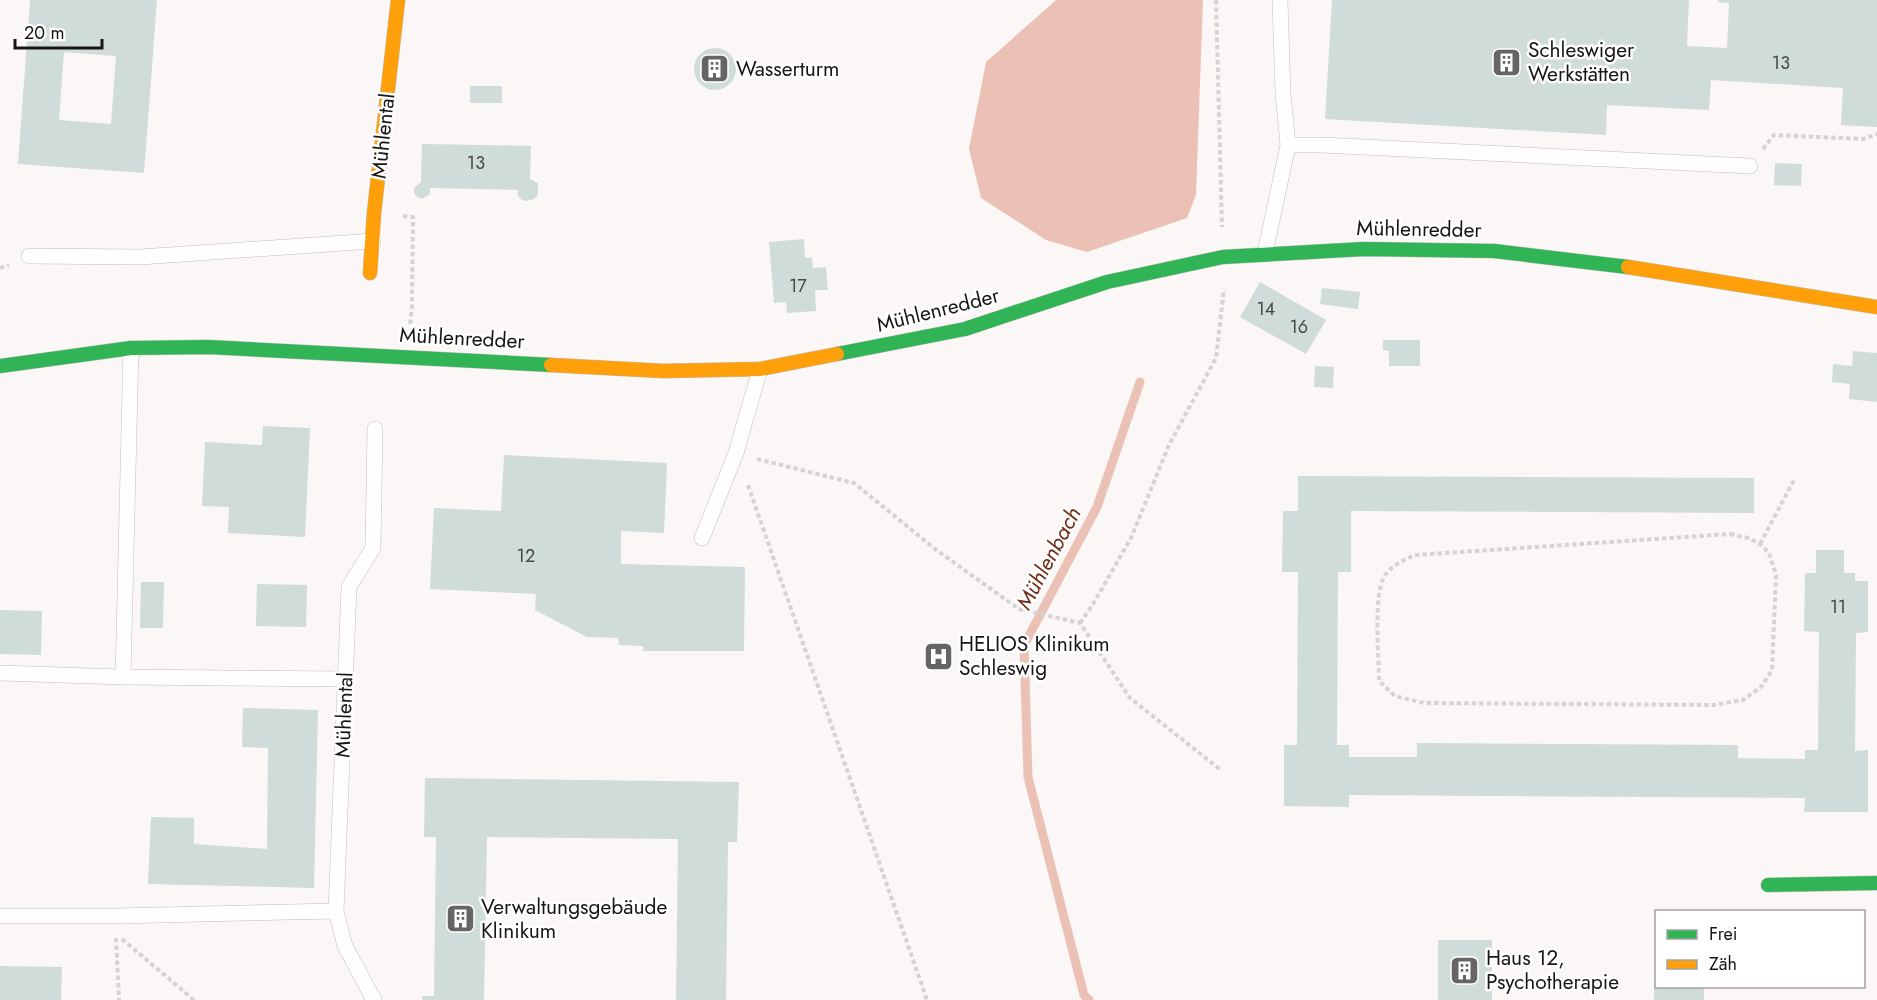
<svg xmlns="http://www.w3.org/2000/svg" width="1877" height="1000" viewBox="0 0 1877 1000" font-family="Jost,sans-serif">
  <style>
    .water { fill: #ecc1b5 }
    .lines { fill: none; stroke-linecap: round; stroke-linejoin: round }
    .stream { stroke: #ecc1b5; stroke-width: 9 }
    .building { fill: #cfdcd9; fill-rule: evenodd }
    .lane-casing { stroke: #c1bebe; stroke-width: 16 }
    .fast-casing { stroke: #c1bebe; stroke-width: 15 }
    .slow-casing { stroke: #c1bebe; stroke-width: 15 }
    .path { stroke: #d5d3d3; stroke-width: 4; stroke-dasharray: 4.5 3; stroke-linecap: butt }
    .lane { stroke: #fefefe; stroke-width: 15 }
    .fast { stroke: #30b455; stroke-width: 14 }
    .slow { stroke: #ff9f0a; stroke-width: 14 }
    .labels { text-anchor: middle; dominant-baseline: central; stroke-width: 5; stroke-linejoin: round; paint-order: stroke }
    .number-label { font-size: 18px; fill: #464846 }
    .poi-label { font-size: 21px; fill: #181615; stroke: #fff; text-anchor: start }
    .street-label { font-size: 21px; fill: #181615; stroke: #fff }
    .water-label { font-size: 22px; font-style: italic; fill: #712c17; stroke: #fff }
  </style>
  <rect width="100%" height="100%" fill="#fbf7f6"/>
  <path class="water" d="M1056 0H1203L1196 195 1187 218 1087 252 1046 240 981 198 969 149 986 62Z"/>
  <g class="lines">
    <path class="stream" d="M1089 1000 1084 995 1028 777 1024 645 1097 507 1140 382"/>
  </g>
  <path class="building" d="M30 0H157L144 173 18 164ZM64 52 116 56 111 124 59 120Z
    M1332 0H1689L1687 46 1727 48 1729 3 1718 2V0H1877V127L1841 125 1843 88 1711 80 1709 110 1607 105 1606 135 1325 119Z
    M694 69a21 21 0 1 1 42 0a21 21 0 1 1-42 0Z
    M470 86H502V103H470Z
    M422 144 531 146 530 179 538 183V195L534 199 526 201 522 200 518 196V190L430 188V194L422 199 416 196 414 192V188L421 182Z
    M1775 163 1802 164 1801 186 1774 185Z
    M804 239 805 258 812 257 813 268 826 267 828 290H815L816 311 787 313 786 302 774 303 769 242Z
    M1260 282 1326 320 1306 354 1240 317Z
    M1322 288 1360 292 1358 309 1320 304Z
    M1383 340H1420V366H1389V351L1383 350Z
    M1853 351 1877 353V402L1849 399 1850 384 1832 382 1833 364 1852 366Z
    M1315 366 1334 367 1333 388 1314 387Z
    M263 426 310 428 305 537 228 533 229 507 202 506 205 442 262 445Z
    M504 455 667 463 664 533 621 531V564L745 567 744 651H643V646L619 645 618 638 587 637 535 610 536 594 430 589 434 508 501 511Z
    M1298 476 1754 478V513L1351 511V572H1338L1337 745H1349V757H1417V743L1738 745V758L1805 759V750H1818L1819 632 1804 631 1805 573H1816V550H1844V573H1855V581H1868V632L1856 633 1855 751 1868 750V812H1804L1805 798 1349 795V807L1284 806V745H1297L1298 572H1282L1283 511H1298Z
    M141 582H164L163 628H140Z
    M257 584 307 585 306 627 256 626Z
    M0 610 42 611 41 655 0 654Z
    M243 708 318 710 314 888 148 884 151 817 194 818V844L267 849 268 748 242 747Z
    M425 778 739 782 737 842H728L726 1000H676L678 839 487 837 484 1000H422V996H434L436 837H424Z
    M1438 940H1492V1000H1438Z
    M1654 941H1656V986H1704V1000H1654Z
    M0 966 62 967 61 1000H0Z"/>
  <g class="lines">
    <defs>
      <path id="lane" d="M1280 0 1283 94 1288 145
        M1265 253 1288 145H1322L1750 166
        M29 256 140 257 373 241
        M702 538 736 453 760 369
        M0 673 123 677 345 679
        M123 677 131 348
        M0 916H116L336 911
        M374 1000 345 946 336 911 349 587 373 548 375 429"/>
      <path id="fast" d="M837 354 965 329 1107 282 1223 257 1364 249 1494 251 1628 267
        M0 366 131 348 208 347 551 365
        M1768 885 1877 883"/>
      <path id="slow" d="M1628 267 1877 307
        M370 273 374 213 398 0
        M551 365 663 371 760 369 837 354"/>
    </defs>
    <use href="#lane" class="lane-casing"/>
    <use href="#fast" class="fast-casing"/>
    <use href="#slow" class="slow-casing"/>
    <path class="path" d="M1216 0 1222 227
      M1763 149 1774 135 1863 139 1877 134
      M403 216 413 217 412 305 410 326
      M0 268 9 265
      M757 459 854 483 935 549 1019 609 1080 623 1130 698 1222 771
      M748 485 927 1000
      M1730 534 1748 538 1760 544 1769 553 1776 575 1772 670 1762 686 1743 700 1714 705 1424 703 1395 696 1379 681C1379 656 1373 597 1384 577 1391 565 1403 561 1414 555Z
      M1760 544 1795 478
      M1080 623 1092 606 1131 538 1169 445 1216 358 1224 289
      M116 938 119 1000
      M122 939 194 1000"/>
    <use href="#lane" class="lane"/>
    <use href="#fast" class="fast"/>
    <use href="#slow" class="slow"/>
  </g>
  <defs>
    <symbol id="building-square" viewBox="-11 -11 22 22"><rect x="-9" y="-9" width="18" height="18" rx="4" fill="#676564" stroke="#fff"/><path d="M-4-6H4V6H1V3H-1V6H-4ZM-2.5-4.3h1.7v1.8h-1.7ZM.8-4.3h1.7v1.8H.8ZM-2.5-1h1.7V.8h-1.7ZM.8-1h1.7V.8H.8Z" fill="#fff"/></symbol>
    <symbol id="hospital-square" viewBox="-11 -11 22 22"><rect x="-9" y="-9" width="18" height="18" rx="4" fill="#676564" stroke="#fff"/><path d="M-5-5h3v3.5h4V-5h3V5h-3V1.5h-4V5h-3Z" fill="#fff"/></symbol>
  </defs>
  <g fill-rule="evenodd">
    <use href="#building-square" x="1490" y="46" width="33" height="33"/>
    <use href="#building-square" x="698" y="52" width="33" height="33"/>
    <use href="#hospital-square" x="922" y="640" width="33" height="33"/>
    <use href="#building-square" x="444" y="902" width="33" height="33"/>
    <use href="#building-square" x="1448" y="954" width="33" height="33"/>
  </g>
  <g class="labels">
    <g class="number-label">
      <text x="1781" y="63">13</text>
      <text x="476" y="163">13</text>
      <text x="798" y="286">17</text>
      <text x="1266" y="309">14</text>
      <text x="1299" y="327">16</text>
      <text x="526" y="556">12</text>
      <text x="1838" y="607">11</text>
    </g>
    <g class="poi-label">
      <text x="1528" y="50">Schleswiger<tspan x="1528" dy="24">Werkstätten</tspan></text>
      <text x="736" y="69">Wasserturm</text>
      <text x="959" y="644">HELIOS Klinikum<tspan x="959" dy="24">Schleswig</tspan></text>
      <text x="481" y="907">Verwaltungsgebäude<tspan x="481" dy="24">Klinikum</tspan></text>
      <text x="1486" y="958">Haus 12,<tspan x="1486" dy="24">Psychotherapie</tspan></text>
    </g>
    <g class="street-label">
      <text transform="translate(383 136) rotate(-84)">Mühlental</text>
      <text transform="translate(1419 229) rotate(1)">Mühlenredder</text>
      <text transform="translate(938 310) rotate(-14)">Mühlenredder</text>
      <text transform="translate(462 338) rotate(3)">Mühlenredder</text>
      <text transform="translate(344 715) rotate(-88)">Mühlental</text>
    </g>
    <g class="water-label">
      <text transform="translate(1048 558) rotate(-62)">Mühlenbach</text>
    </g>
  </g>
  <rect x="1655" y="910" width="210" height="78" fill="#ffffff" stroke="#a3a2a1" stroke-width="1.5"/>
  <rect x="1667" y="930" width="30" height="9" fill="#30b455" stroke="#a3a2a1" stroke-width="1.5"/>
  <text x="1709" y="940" font-size="18" fill="#181615">Frei</text>
  <rect x="1667" y="960" width="30" height="9" fill="#ff9f0a" stroke="#a3a2a1" stroke-width="1.5"/>
  <text x="1709" y="970" font-size="18" fill="#181615">Zäh</text>
  <path d="M15 39v9h87v-9" fill="none" stroke="#181615" stroke-width="3"/>
  <text x="24" y="39" font-size="18" fill="#181615" stroke="#ffffff" stroke-width="4.5" paint-order="stroke">20 m</text>
</svg>
